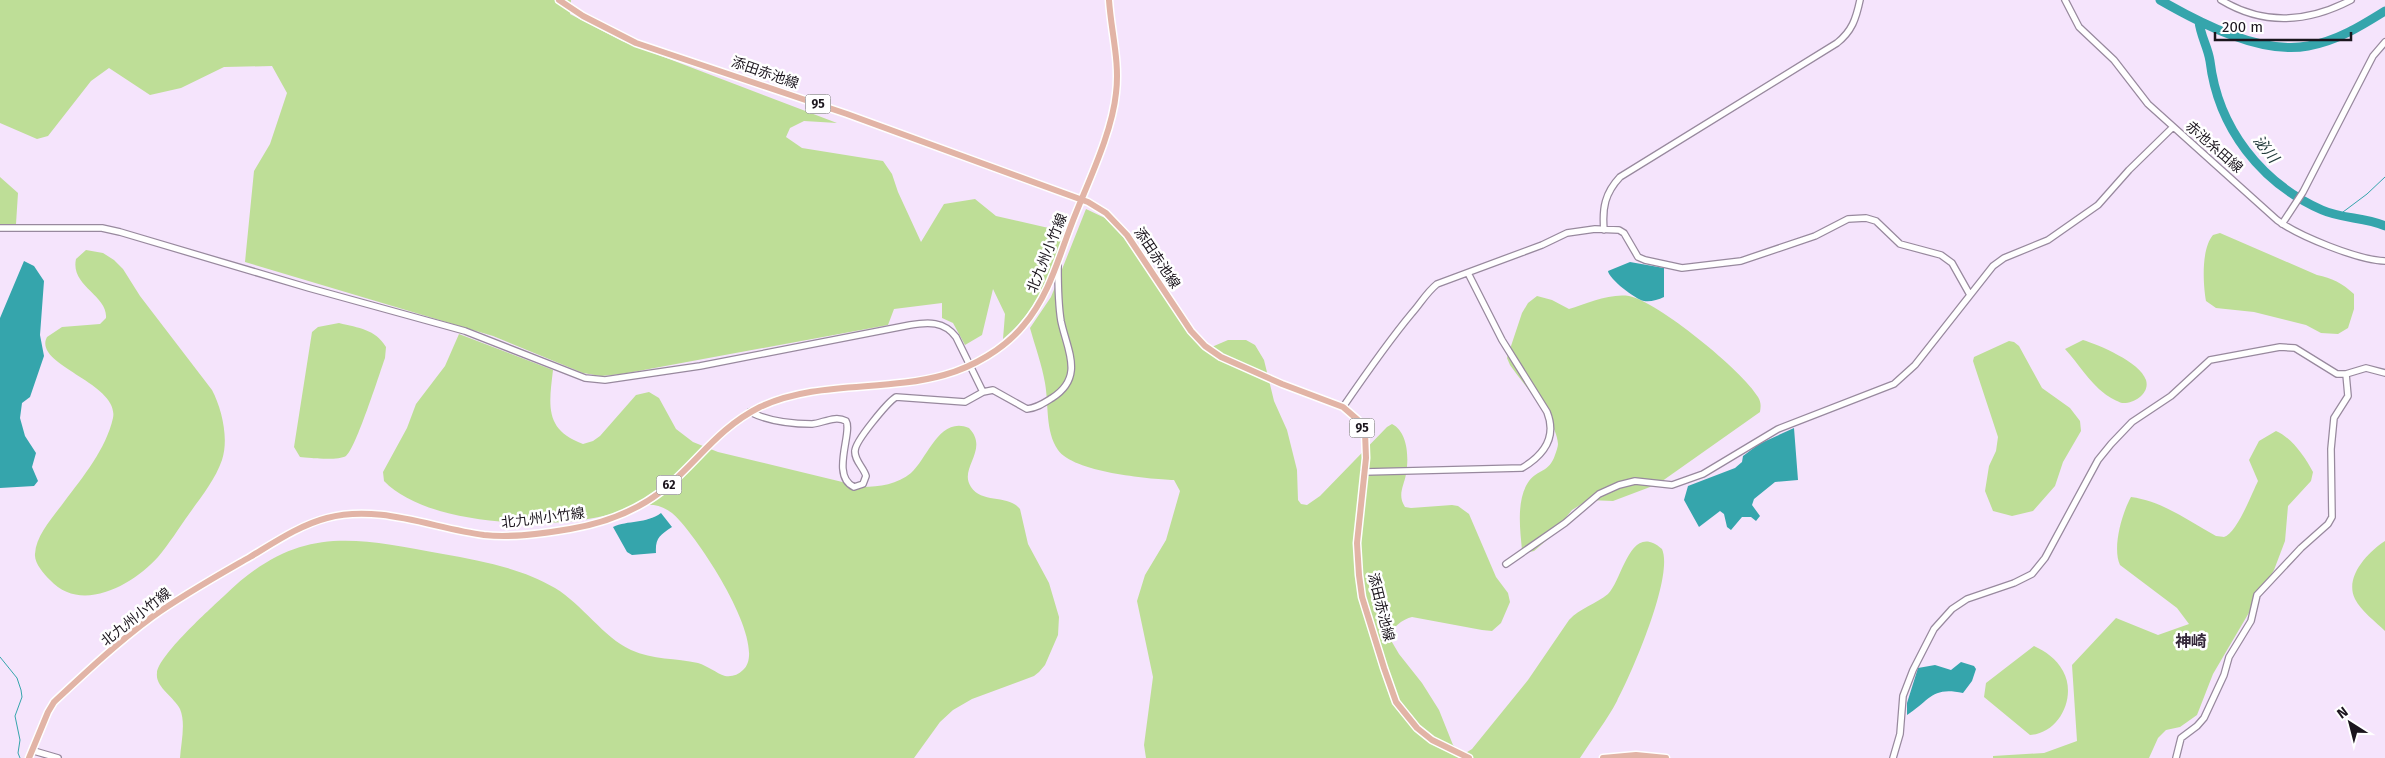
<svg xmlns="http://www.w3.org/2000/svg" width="2385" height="758" viewBox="0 0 2385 758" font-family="'Fira Sans','Noto Sans JP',sans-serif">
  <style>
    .green { fill: #bede97 }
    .water { fill: #35a5ac }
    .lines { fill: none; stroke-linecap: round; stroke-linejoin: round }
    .stream { stroke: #35a5ac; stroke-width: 1 }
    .river { stroke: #35a5ac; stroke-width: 9 }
    .secondary-casing { stroke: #98899e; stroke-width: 8 }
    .primary-casing { stroke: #fff; stroke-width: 9 }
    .secondary { stroke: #fff; stroke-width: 5.5 }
    .primary { stroke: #e2b4a6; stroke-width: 6 }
    .labels { text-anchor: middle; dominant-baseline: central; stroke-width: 5; stroke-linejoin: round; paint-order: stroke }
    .shield { fill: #fff; stroke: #5f5b61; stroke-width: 1 }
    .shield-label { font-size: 12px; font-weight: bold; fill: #1b151d }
    .street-label { font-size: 14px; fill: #1b151d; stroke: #fff }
    .water-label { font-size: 15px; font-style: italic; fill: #223b3c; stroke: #fff }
    .quarter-label { font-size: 16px; font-weight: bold; fill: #35283a; stroke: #fff }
  </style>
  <rect width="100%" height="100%" fill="#f5e4fc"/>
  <path class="green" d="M0 0H571L570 14 622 41 837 123 804 121 790 128 786 137 802 148 883 161 892 174 898 192 921 242 944 204 975 199 996 216 1066 232C1052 273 1037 311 1003 339L1005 314 993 289 982 335 965 345 953 323 942 318V303L894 309 888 325 622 374 601 376 583 373 493 336 245 262 254 171 270 144 287 93 272 66 224 67 181 88 150 95 109 68 91 81 48 136 37 139 0 123Z
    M0 177 18 193 16 224H0Z
    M1086 209 1105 218 1124 238 1195 341 1207 349 1228 340H1246L1255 345 1264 360 1274 401 1287 430 1297 470 1298 500 1301 504 1307 505 1320 496 1387 427 1392 424C1408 432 1409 458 1406 474 1404 486 1397 495 1405 507L1411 508 1452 505 1458 506 1469 514 1496 577 1508 593 1510 602 1501 623 1492 631 1482 630 1412 617C1403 619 1391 628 1389 637L1399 654 1422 683 1439 710 1453 745 1464 754 1472 749 1528 680 1569 620C1580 608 1596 604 1608 594 1623 579 1630 521 1662 549 1674 576 1632 673 1617 701 1607 720 1592 739 1580 758H1146L1144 745 1153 677 1137 601 1145 575 1166 540 1180 491 1174 480C1148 479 1073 472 1058 450 1045 431 1049 405 1045 383 1042 365 1035 346 1030 328L1051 297Z
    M2220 233 2317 275C2332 278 2342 283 2354 294V309L2348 328 2338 334 2321 333 2306 325 2254 312 2216 308 2206 301C2203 284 2201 249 2213 235Z
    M86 250 103 253 114 260 123 269 140 296 212 390C222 409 229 439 222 460 215 480 201 497 189 514 179 528 169 544 158 557 133 585 81 614 50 580 44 574 34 563 35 554 36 535 53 517 64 502 83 477 106 449 113 418 120 383 32 365 47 337L62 327 100 324 106 318C108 295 70 286 76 259Z
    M1537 296 1552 300 1569 309C1586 304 1610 293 1629 296 1657 301 1743 371 1758 397 1761 402 1761 406 1760 412L1658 484 1613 501 1588 500 1572 510 1548 539 1534 551 1525 553 1522 550C1520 529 1516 499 1529 481 1538 469 1549 473 1555 455 1556 452 1558 447 1558 444 1557 421 1523 384 1510 365L1507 358 1522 313 1528 303Z
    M339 323C359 328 375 329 386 347L385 358C379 375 356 448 346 456 338 461 309 458 300 457L294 447 312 332 318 327Z
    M459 334 553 370C549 405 544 430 583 444L593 441 600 436 636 395 649 392 659 398 676 429 693 442 718 452 863 487C879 487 898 484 911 473 928 458 939 416 969 428 990 450 958 468 971 487 982 504 1008 494 1020 509L1028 544 1049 583 1059 617 1058 635 1045 665 1039 672 1034 676 972 699 953 710 940 722 914 758H180C181 743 186 723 180 709 174 697 155 687 157 673 158 656 210 609 224 596 298 524 351 537 443 554 482 561 521 568 555 588 583 605 603 637 631 650 653 660 676 658 698 663 708 666 716 673 725 676 732 677 738 675 743 670 771 646 695 532 672 513 664 507 655 504 645 505 624 511 603 517 582 520 528 528 423 522 384 481L383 472 407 428 416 404 445 366Z
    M2083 340C2099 345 2140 362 2146 380 2150 393 2135 404 2122 403 2118 402 2109 397 2105 394 2088 381 2079 364 2065 349Z
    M2009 341 2014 342 2019 346 2042 388 2070 408 2080 421 2081 431 2063 462 2055 486 2033 511 2012 516 1993 511 1985 491 1989 466 1996 451 1998 437 1973 361 1974 357Z
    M2276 431C2292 438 2305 457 2313 472L2311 481 2288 506 2285 541 2274 570 2213 674 2197 715 2180 727 2166 730 2158 738 2149 758H1993V756L2044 753 2077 741 2072 665 2116 618 2158 635 2189 624 2177 608 2120 565C2112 548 2122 513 2131 497 2162 501 2189 521 2216 536 2219 536 2222 537 2224 537 2237 533 2252 493 2258 481L2249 460 2259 441Z
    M2385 541V631C2376 622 2361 611 2355 599 2344 577 2368 552 2385 541Z
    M2034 646C2046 652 2056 658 2063 671 2077 696 2060 733 2030 735L1984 697 1986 683Z"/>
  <path class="water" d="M24 261 34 266 44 281 40 335 44 356 30 397 22 403 20 418 25 436 36 453 32 467 38 481 34 486 0 488V318Z
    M1630 262 1664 268V297C1658 300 1650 302 1644 301 1635 299 1609 279 1608 271Z
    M1794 428 1798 480 1775 482 1754 499 1752 505 1760 516 1756 521 1751 517H1742L1731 530 1727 527 1724 514 1720 511 1699 527 1684 500 1688 486 1735 468 1742 462 1743 456 1759 444Z
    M661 513 672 527C660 535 655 538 656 553L632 555 627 552 613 527C628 520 646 524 661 513Z
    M1961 662 1974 666 1976 669 1972 681 1963 693C1932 686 1930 700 1907 715V703L1918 668 1935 665 1951 670Z"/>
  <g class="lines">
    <path class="stream" d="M2339 215 2367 194 2385 177
      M0 657 17 678 21 690 22 697 15 716 20 740 18 753 20 758"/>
    <path class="river" d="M2160 0C2200 23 2261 55 2308 46 2337 41 2361 26 2385 11
      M2199 21C2200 35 2208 47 2210 61 2218 128 2261 183 2322 210 2342 219 2365 217 2385 226"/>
    <defs>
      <path id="secondary" d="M2065 0 2079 27 2114 60 2148 104 2277 220C2298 236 2358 260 2385 261
        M2221 0C2264 26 2307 23 2351 0
        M2282 224 2303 192 2373 56 2385 42
        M0 228H102L120 232 309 288 465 331 585 378 605 380 700 366 910 325C928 322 944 321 956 337L983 392
        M1604 230C1602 208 1605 193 1620 177L1837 43C1852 31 1856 19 1860 0
        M1343 407C1365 375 1387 343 1412 313 1421 303 1426 293 1437 284L1542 245 1567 233 1595 229 1619 230 1624 233 1638 257 1645 260 1682 268 1741 261 1815 236 1848 219 1866 218 1876 221 1900 244 1941 255 1952 263 1970 295
        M750 412C768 421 792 424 812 424 823 423 835 415 846 421 853 432 830 476 854 487L863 484 866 476C864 468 854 460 855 451 855 441 888 402 896 397L965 402 983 392 993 390 1027 409C1037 408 1044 403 1052 398 1085 377 1067 350 1061 321 1058 303 1058 284 1058 266
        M1364 472 1522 468C1544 455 1557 437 1547 412L1502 340 1468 273
        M1506 564 1565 523 1599 494 1619 485 1635 481 1672 485 1703 474 1778 429 1894 384 1915 365 1993 266 2004 258 2048 240 2098 205 2129 170 2173 127
        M34 751 58 758
        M1893 758 1900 734 1903 696 1913 670 1934 629 1952 609 1967 599 2014 583 2032 574 2045 558 2098 460 2111 444 2132 422 2171 396 2210 360 2280 347 2295 348 2337 374H2346L2366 368 2385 373
        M2176 758 2181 738 2197 726 2204 718 2224 675 2229 657 2251 621 2257 595 2301 548 2328 524 2332 517 2331 449 2334 418 2348 396 2346 374"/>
      <path id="primary" d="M559 0 583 16 636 43 847 114 1088 202 1106 213 1127 235 1191 331 1205 346 1221 357 1282 384 1343 407 1358 420 1365 432 1366 458 1357 543 1359 575 1362 597 1384 668 1396 702 1417 728 1432 740 1469 758
        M29 758 48 712 54 702C85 673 118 642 152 617 183 595 217 576 250 557 275 542 300 525 327 518 379 504 432 528 484 535 512 538 541 534 570 529 605 523 640 510 668 486 700 458 720 427 760 407 818 380 884 392 944 375 973 367 1004 349 1023 326 1049 296 1058 259 1072 223 1087 184 1112 134 1116 93 1120 62 1111 31 1109 0
        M1603 758 1636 755 1666 758"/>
    </defs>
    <use href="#secondary" class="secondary-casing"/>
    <use href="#primary" class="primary-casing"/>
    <use href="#secondary" class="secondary"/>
    <use href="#primary" class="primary"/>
  </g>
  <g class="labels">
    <g class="shield">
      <rect x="805.5" y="94.5" width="25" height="19" rx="4"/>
      <rect x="1349.5" y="418.5" width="25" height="19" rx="4"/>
      <rect x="656.5" y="475.5" width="25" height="19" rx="4"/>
    </g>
    <g class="shield-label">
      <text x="818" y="104">95</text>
      <text x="1362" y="428">95</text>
      <text x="669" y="485">62</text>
    </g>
    <g class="street-label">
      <text transform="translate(765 73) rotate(19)">添田赤池線</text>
      <text transform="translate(2214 147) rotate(41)">赤池糸田線</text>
      <text transform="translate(1047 253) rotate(-68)">北九州小竹線</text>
      <text transform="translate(1157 258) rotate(56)">添田赤池線</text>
      <text transform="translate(543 518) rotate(-7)">北九州小竹線</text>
      <text transform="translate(1381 607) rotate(76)">添田赤池線</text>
      <text transform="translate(136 617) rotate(-38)">北九州小竹線</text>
    </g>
    <g class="water-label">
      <text transform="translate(2266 149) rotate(51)">泌川</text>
    </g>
    <g class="quarter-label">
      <text x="2191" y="641">神崎</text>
    </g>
  </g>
  <g transform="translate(2350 723) rotate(324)" stroke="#ffffff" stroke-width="4" paint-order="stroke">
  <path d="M0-4L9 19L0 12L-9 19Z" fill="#1b151d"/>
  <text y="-8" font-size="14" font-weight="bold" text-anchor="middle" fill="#1b151d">N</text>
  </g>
  <path d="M2215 32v8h136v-8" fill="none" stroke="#1b151d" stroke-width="2.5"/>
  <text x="2222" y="32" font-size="15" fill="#1b151d" stroke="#ffffff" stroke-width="4" paint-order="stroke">200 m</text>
</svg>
